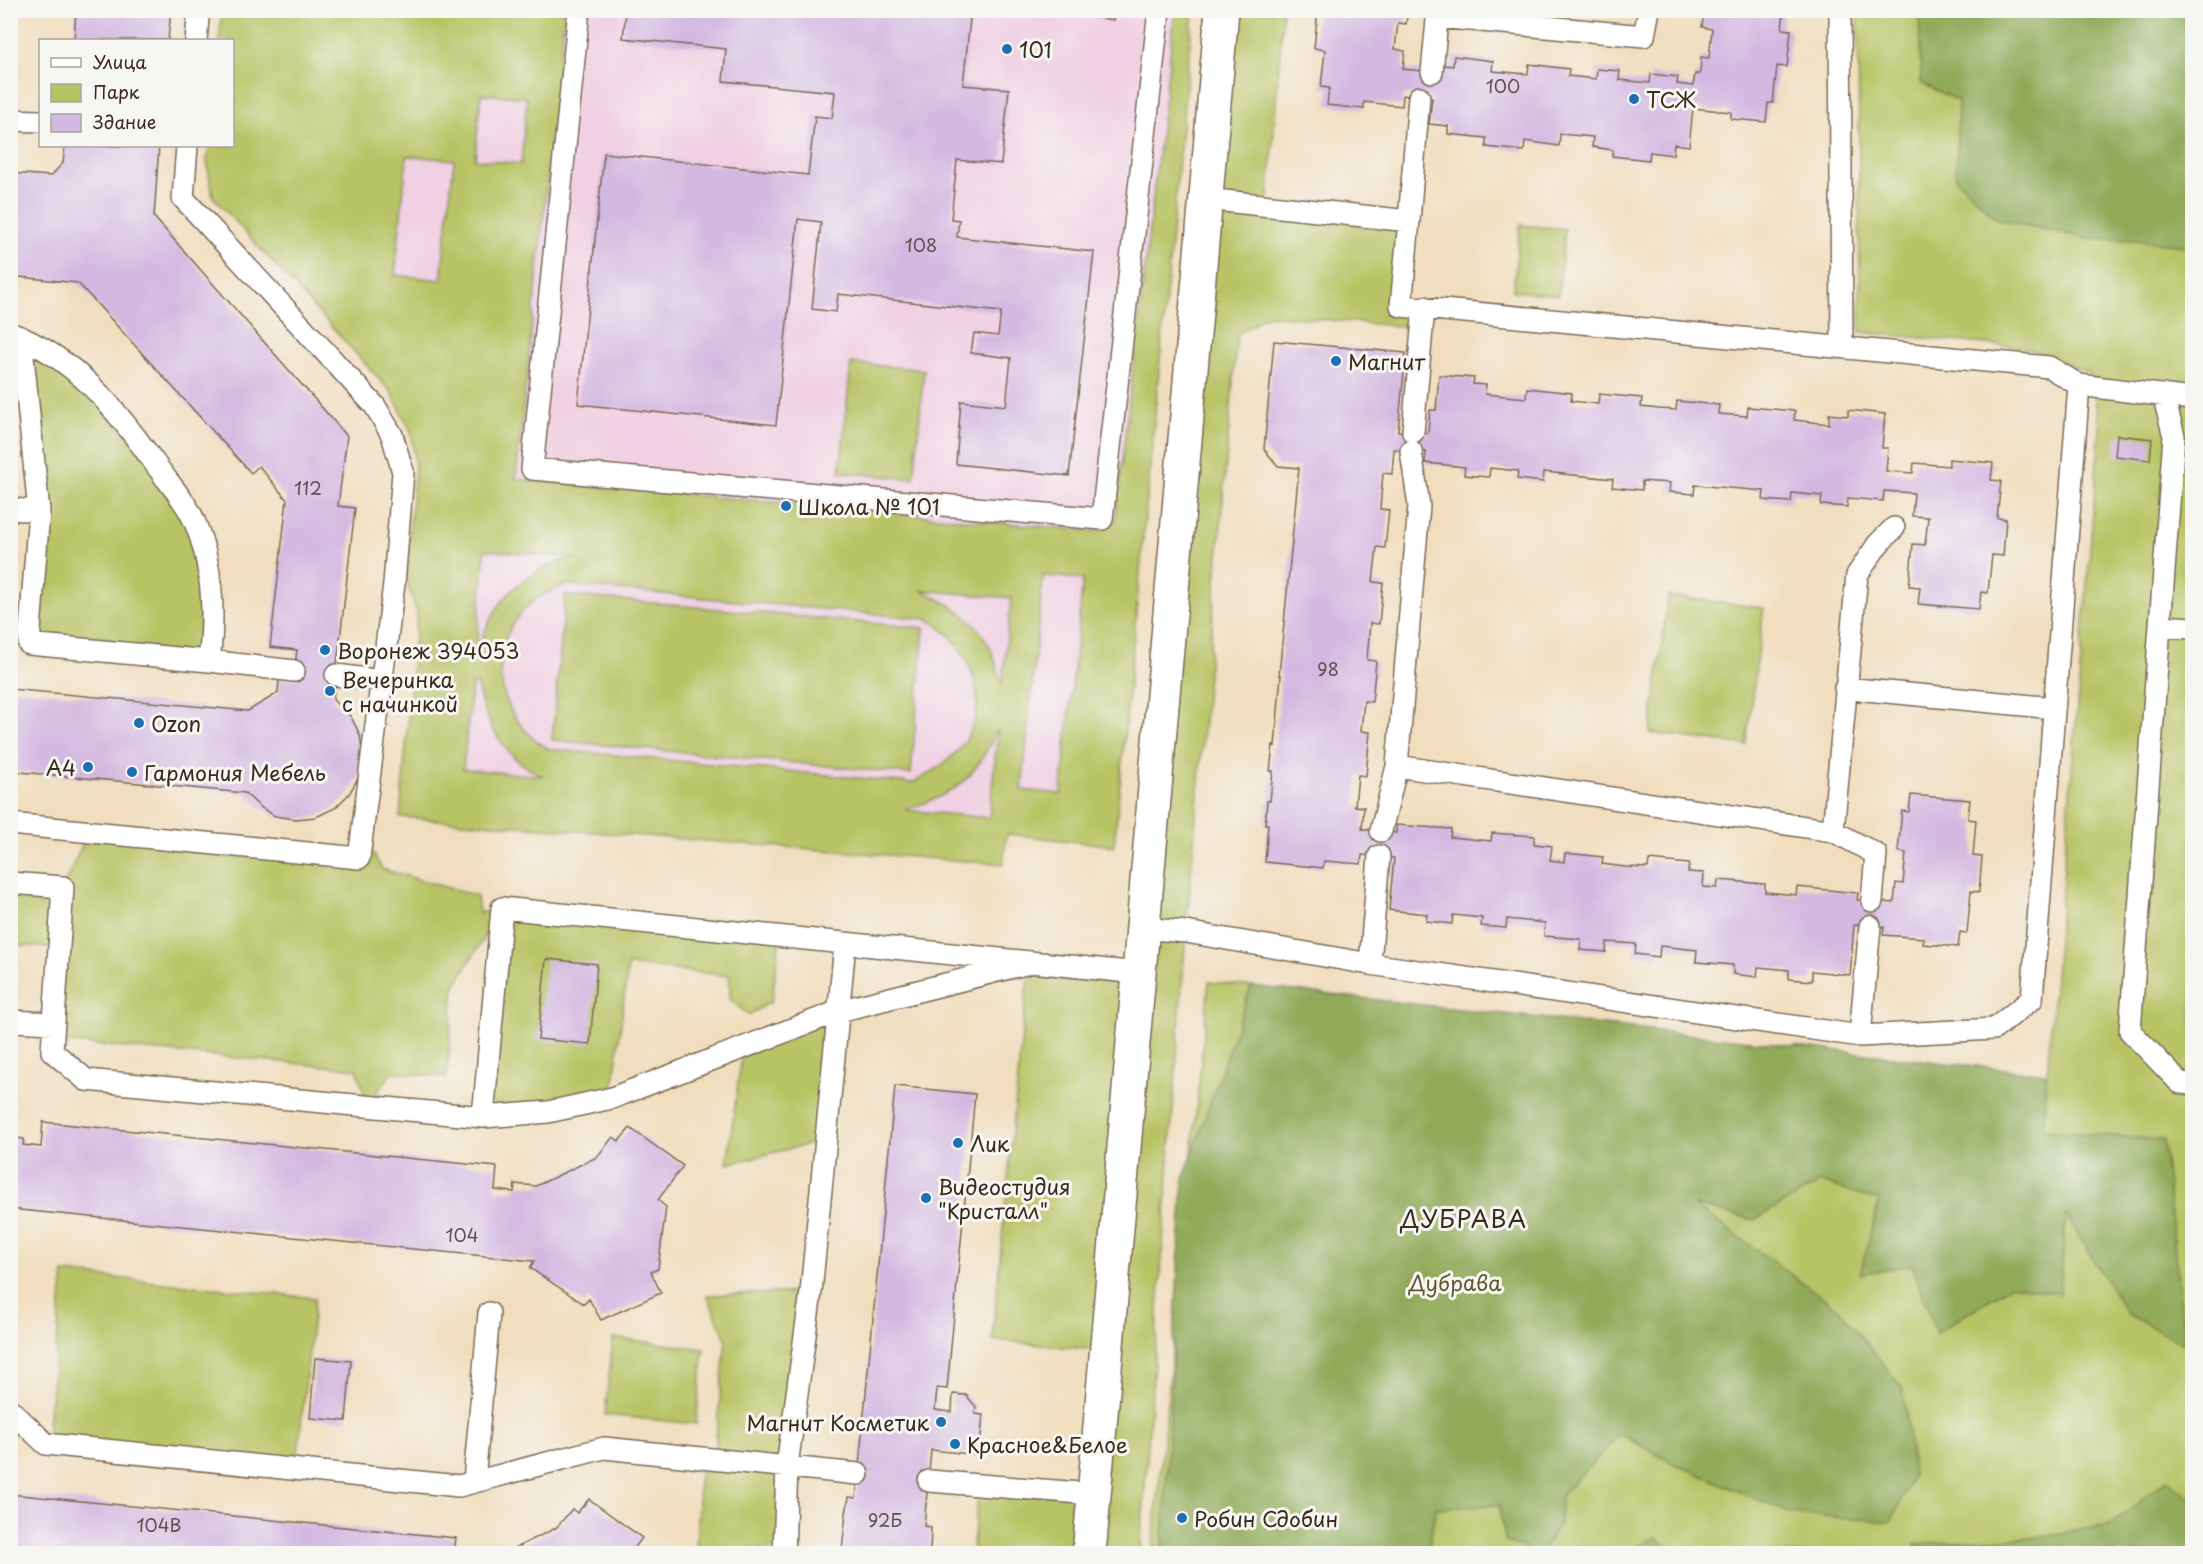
<svg xmlns="http://www.w3.org/2000/svg" width="2203" height="1564" viewBox="0 0 2203 1564" font-family="'Playpen Sans',sans-serif">
  <style>
    .built { fill: #f1d0e3 }
    .green { fill: #b7c465; stroke: #797742; stroke-width: 1.5; fill-rule: evenodd }
    .forest { fill: #91aa5a; stroke: #666a3c; stroke-width: 1.5 }
    .building { fill: #d3b8e1 }
    .lines { fill: none; stroke-linecap: round; stroke-linejoin: round }
    .service-casing { stroke: #7b6956; stroke-width: 24 }
    .minor-casing { stroke: #7b6956; stroke-width: 36 }
    .service { stroke: #fff; stroke-width: 21 }
    .minor { stroke: #fff; stroke-width: 33 }
    .poi-dot { fill: #1f6fb2; stroke: #f6f6f2; stroke-width: 2 }
    .labels { text-anchor: middle; dominant-baseline: central; stroke-width: 6; stroke-linejoin: round; paint-order: stroke }
    .number-label { font-size: 18px; fill: #614e4f }
    .poi-label { font-size: 21px; fill: #3b2a1e; stroke: #f6f6f2; text-anchor: start }
    .park-label { font-size: 21px; fill: #605833; stroke: #f6f6f2 }
    .quarter-label { font-size: 24px; letter-spacing: 1.5px; fill: #3b2a1e; stroke: #f6f6f2 }
  </style>
  <rect width="100%" height="100%" fill="#f6f6f2"/>
  <filter id="ink" filterUnits="userSpaceOnUse"><feTurbulence type="fractalNoise" baseFrequency=".0167" numOctaves="2"/><feDisplacementMap in="SourceGraphic" scale="12" xChannelSelector="R" yChannelSelector="G"/><feConvolveMatrix kernelMatrix="1 2 1 2 8 2 1 2 1" color-interpolation-filters="sRGB"/></filter>
  <filter id="wash" filterUnits="userSpaceOnUse"><feTurbulence type="fractalNoise" baseFrequency=".008" numOctaves="4" result="noise"/><feDisplacementMap in="SourceGraphic" scale="24" xChannelSelector="R" yChannelSelector="G"/><feGaussianBlur stdDeviation="1.35" result="paint"/><feColorMatrix in="noise" values="0 0 0 0 0 0 0 0 0 0 0 0 0 0 0 0 0 1.4 0 .05"/><feComposite in="paint" operator="in"/></filter>
  <g filter="url(#wash)">
    <rect width="100%" height="100%" fill="#f1debf"/>
    <path class="built" d="M286 11H1193L1114 846 1007 834 1003 864 400 817 435 402Z"/>
    <path class="green" d="M222 11H565L516 479 1094 531 1107 529 1115 521 1175 11H1193L1114 846 1007 834 1003 864 400 817 417 611 405 579 415 467 411 431 391 392 213 197 207 162 209 146H232V40H219ZM481 94 527 98 521 164 475 159ZM407 156 454 160 441 280 395 275ZM485 550 576 558C530 566 495 597 481 642H477ZM1043 576 1083 579 1061 794 1022 790ZM567 585 928 619C970 643 995 704 961 747 948 762 930 774 912 783L549 749C478 708 486 607 567 585ZM921 590 1011 598 1002 684C999 677 997 666 994 658 981 620 954 606 921 590ZM472 684H477C482 715 500 749 526 767 531 771 538 773 543 776L463 769ZM998 729 989 818 905 810C960 791 971 783 998 729Z
      M1222 11H1283L1268 205 1409 221 1401 305 1424 307 1422 328 1267 315 1237 335 1186 932 1140 1553 972 1554 979 1484 1093 1494 1107 1351 992 1340 1029 963 1137 973Z
      M1858 11H2192V1553L1152 1554 1209 982 2047 1074 2100 427 2090 373 2027 348 1860 332Z
      M1520 225 1565 229 1558 295 1513 291Z
      M21 337 73 367 191 513 208 568 209 661 29 644 39 511Z
      M851 363 924 370 914 479 840 472Z
      M565 595 924 628 911 774 552 740Z
      M1668 596 1764 608 1746 745 1650 733Z
      M88 832 359 858 362 833 382 869 477 896 479 913 502 908 780 937 772 1001 748 1015 730 999V976L628 965 612 1098 483 1117 501 910 454 987 447 1077 392 1072 368 1106 357 1069 72 1043 52 1051 58 948 11 945 10 883 63 887Z
      M839 1011 826 1140 727 1164 743 1045Z
      M64 1273 315 1298 296 1470 46 1444Z
      M811 1292 785 1549 696 1550 700 1457 714 1458 726 1339 707 1295Z
      M613 1338 704 1349 696 1424 605 1415Z"/>
    <path class="forest" d="M1919 11H2192V247L2136 240 2090 239 1997 219 1956 179 1958 101 1921 83Z
      M1251 986 2047 1074 2043 1130 2163 1140 2185 1344 2127 1314 2066 1215 2060 1294 2012 1285 1936 1333 1912 1265 1860 1274 1879 1201 1821 1182 1754 1220 1694 1205 1839 1309 1903 1389 1913 1476 1891 1522 1789 1513 1675 1464 1620 1434 1561 1496 1560 1523 1541 1553 1506 1542 1499 1505 1436 1508 1428 1553H1162L1183 1181Z
      M2167 1479 2192 1500V1553H1911L1916 1544 2035 1537 2111 1525Z
      M1656 1537 1674 1553H1626Z"/>
    <g id="blocks">
      <path class="building" d="M76 10H171L168 40H74Z
        M626 10H971L963 85 1009 89 1001 164 957 160 951 219 959 220 957 237 1094 252 1069 476 956 464 961 401 1006 406 1011 358 971 353 974 333 998 336 1001 312 838 294 836 312 812 309 821 222 798 219 776 425 578 404 604 153 808 175 815 116 832 118 835 92 723 81 726 49 623 38Z
        M1041 10H1115L1113 20Z
        M1318 10H1408L1406 24 1398 23 1395 49 1405 51 1403 69 1434 72 1435 64 1453 66 1454 56 1493 61 1492 71 1528 74 1529 64 1569 69 1568 76 1596 79 1597 69 1620 71 1619 80 1650 83 1651 74 1678 77 1677 84 1693 86 1695 74H1700L1701 57 1709 58 1712 29 1702 27 1704 10H1784L1782 29 1791 30 1787 67 1777 66 1773 103H1768L1766 122 1731 119V112L1693 108 1689 146 1674 144 1673 155 1650 152 1649 160 1612 156 1613 150 1592 147 1593 137 1560 134 1559 146 1525 141 1524 151 1486 147V138L1448 134V126L1429 124 1432 98 1403 95 1402 106 1364 102V109L1327 105 1329 88 1321 87 1325 50 1314 48Z
        M65 146H159L154 217 347 436 338 506 355 508 333 700 351 717 360 735 363 757 359 776 349 794 335 808 316 817 296 819 275 816 260 807 245 793 10 771V689L248 711 278 693 279 679 293 680 297 650 270 647 287 500 259 466 251 473 78 283 10 276V173L51 176 63 163Z
        M1274 341 1406 353 1398 431 1428 433 1430 410H1436L1439 375 1474 378 1473 384 1486 385 1485 394 1526 398 1527 388 1572 393 1571 401 1598 404 1599 394 1642 398 1641 407 1659 409 1676 410 1677 401 1719 405 1718 414 1747 416 1748 407 1795 411 1794 420 1829 424V414L1848 416V410L1885 414 1882 448H1888L1886 471 1913 473 1914 463 1949 466V459L1993 463 1991 480 2001 481 1997 518 2006 519 2003 556 1992 555 1988 593 1981 592 1979 609 1918 604 1920 587 1909 586 1913 544 1925 545 1928 517 1912 516 1914 493 1884 491 1883 501 1848 498 1847 507 1821 505 1822 496 1792 493 1791 502 1763 500 1764 491 1695 485 1694 494 1669 492 1670 483 1642 481V490L1612 487 1613 479 1544 472 1543 482 1517 479 1518 471 1490 468 1489 477 1464 475 1465 467 1425 463 1426 452 1394 449 1392 474 1383 473 1380 509 1389 510 1385 548 1377 547 1373 582 1383 583 1379 624 1370 623 1367 660 1376 661 1372 702 1364 701 1361 731 1370 732 1366 776 1358 775 1355 806 1364 807 1362 829 1396 833V825L1451 829 1450 837 1491 841 1492 833 1534 836V844L1552 846 1550 860 1564 862 1565 853 1603 857 1602 864 1625 867 1648 868 1649 860 1689 864 1688 872 1704 873 1703 887 1717 888 1718 880 1765 884V892L1796 895 1797 887 1858 893 1857 900 1894 903 1896 883 1903 884 1906 853 1898 851 1902 811 1909 812 1911 795 1970 800 1968 819 1976 820 1973 856 1982 857 1979 892 1971 891 1967 933 1960 932 1958 947 1923 944 1924 938 1883 935 1884 927 1854 925 1850 975 1812 971V981L1789 979V970L1758 967 1757 977 1733 974V965L1696 962 1697 950 1660 946 1659 957 1635 954 1636 944 1607 942 1606 952 1580 950 1581 939 1544 936 1545 923 1507 919 1506 928 1481 926 1482 918 1453 915 1452 924 1426 921 1427 914 1389 910 1394 858 1362 855 1361 864 1324 861 1323 868 1265 862 1268 824H1265L1267 801H1270L1273 771H1270L1273 745 1275 746 1281 675H1279L1299 468 1278 466 1264 449Z
        M2117 435 2152 439 2150 460 2115 456Z
        M546 959 597 964 590 1044 538 1039Z
        M895 1086 975 1094 947 1389 937 1388 935 1410 952 1412 953 1394 966 1395 976 1407 975 1414 983 1415 979 1455 931 1450 924 1526 931 1527 930 1554H850L851 1551 842 1550 846 1513 849 1497 856 1498Z
        M43 1122 497 1167 495 1190 514 1192 515 1184 536 1186 597 1157 613 1137 619 1141 630 1128 683 1166 658 1200 666 1207 658 1269 651 1272 661 1293 601 1320 589 1299 584 1304 530 1268 534 1261 10 1209V1137L24 1139 23 1145 41 1147Z
        M315 1358 351 1361 346 1421 310 1418Z
        M10 1494 456 1538 454 1554H10Z
        M589 1499 642 1538 630 1554H503L556 1528 572 1509 577 1513Z"/>
    </g>
  </g>
  <g filter="url(#ink)">
    <use href="#blocks" fill-opacity="0" stroke="#7b6956" stroke-width="1.5"/>
    <g class="lines">
      <defs>
        <path id="service" d="M579 10 532 469 1102 519 1159 10
          M1840 10 1842 347
          M1437 17 1644 36 1649 10
          M196 40 199 10
          M1432 72 1438 10
          M10 120 40 121
          M1206 199 1409 221 1401 306 2049 367 2079 385 2192 399
          M1409 221 1419 97
          M10 333C77 358 116 410 156 465 167 481 182 497 191 514 213 559 215 613 209 661L29 644 39 511 21 337
          M2163 395 2174 436 2130 1031 2180 1083 2192 1084
          M1413 432 1424 307
          M1411 451 1419 506 1397 766 1833 831 1857 575 1878 544 1894 528
          M10 509 39 511
          M2162 626 2192 628
          M209 661 294 671
          M336 675 382 681
          M1845 688 2054 708
          M10 824 359 858 394 584 403 472 392 435 375 406 183 198 187 146
          M1381 831 1397 766
          M1833 831 1876 854 1872 901
          M10 883 63 887 52 1051 86 1080 483 1117 548 1112 612 1098 839 1011 1029 963
          M1142 928 1186 932 1370 964 1860 1036 1994 1029 2032 999 2079 385
          M1370 964 1379 856
          M10 1021 54 1023
          M1860 1036 1870 926
          M483 1117 502 908 1138 973
          M10 1410 46 1444 459 1486 604 1448 858 1474
          M474 1481 489 1313
          M929 1481 1093 1494
          M784 1554 787 1466 811 1292 845 944"/>
        <path id="minor" d="M1089 1554 1222 10"/>
      </defs>
      <use href="#service" class="service-casing"/>
      <use href="#minor" class="minor-casing"/>
      <use href="#service" class="service"/>
      <use href="#minor" class="minor"/>
    </g>
  </g>
  <g class="poi-dot">
    <circle cx="1007" cy="49" r="6"/>
    <circle cx="1634" cy="99" r="6"/>
    <circle cx="1336" cy="361" r="6"/>
    <circle cx="786" cy="506" r="6"/>
    <circle cx="325" cy="650" r="6"/>
    <circle cx="330" cy="691" r="6"/>
    <circle cx="139" cy="723" r="6"/>
    <circle cx="88" cy="767" r="6"/>
    <circle cx="132" cy="772" r="6"/>
    <circle cx="958" cy="1143" r="6"/>
    <circle cx="926" cy="1198" r="6"/>
    <circle cx="941" cy="1422" r="6"/>
    <circle cx="955" cy="1444" r="6"/>
    <circle cx="1182" cy="1518" r="6"/>
  </g>
  <g class="labels">
    <g class="number-label">
      <text x="1503" y="85">100</text>
      <text x="921" y="244">108</text>
      <text x="308" y="487">112</text>
      <text x="1328" y="668">98</text>
      <text x="462" y="1234">104</text>
      <text x="885" y="1519">92Б</text>
      <text x="159" y="1524">104В</text>
    </g>
    <g class="poi-label">
      <text x="1019" y="49">101</text>
      <text x="1646" y="99">ТСЖ</text>
      <text x="1348" y="361">Магнит</text>
      <text x="798" y="506">Школа № 101</text>
      <text x="337" y="650">Воронеж 394053</text>
      <text x="342" y="679">Вечеринка<tspan x="342" dy="24">с начинкой</tspan></text>
      <text x="151" y="723">Ozon</text>
      <text x="76" y="767" text-anchor="end">A4</text>
      <text x="144" y="772">Гармония Мебель</text>
      <text x="970" y="1143">Лик</text>
      <text x="938" y="1186">Видеостудия<tspan x="938" dy="24">"Кристалл"</tspan></text>
      <text x="929" y="1422" text-anchor="end">Магнит Косметик</text>
      <text x="967" y="1444">Красное&amp;Белое</text>
      <text x="1194" y="1518">Робин Сдобин</text>
    </g>
    <g class="park-label">
      <text x="1455" y="1282">Дубрава</text>
    </g>
    <g class="quarter-label">
      <text x="1464" y="1218">ДУБРАВА</text>
    </g>
  </g>
  <rect width="2203" height="1564" fill="none" stroke="#f6f6f2" stroke-width="36"/>
  <rect x="39" y="39" width="195" height="108" fill="#f6f6f2" stroke="#aba49d" stroke-width="1.5"/>
  <rect x="51" y="58" width="30" height="9" fill="#ffffff" stroke="#aba49d" stroke-width="1.5"/>
  <text x="93" y="69" font-size="18" fill="#3b2a1e">Улица</text>
  <rect x="51" y="84" width="30" height="18" fill="#b7c465" stroke="#aba49d" stroke-width="1.5"/>
  <text x="93" y="99" font-size="18" fill="#3b2a1e">Парк</text>
  <rect x="51" y="114" width="30" height="18" fill="#d3b8e1" stroke="#aba49d" stroke-width="1.5"/>
  <text x="93" y="129" font-size="18" fill="#3b2a1e">Здание</text>
</svg>
